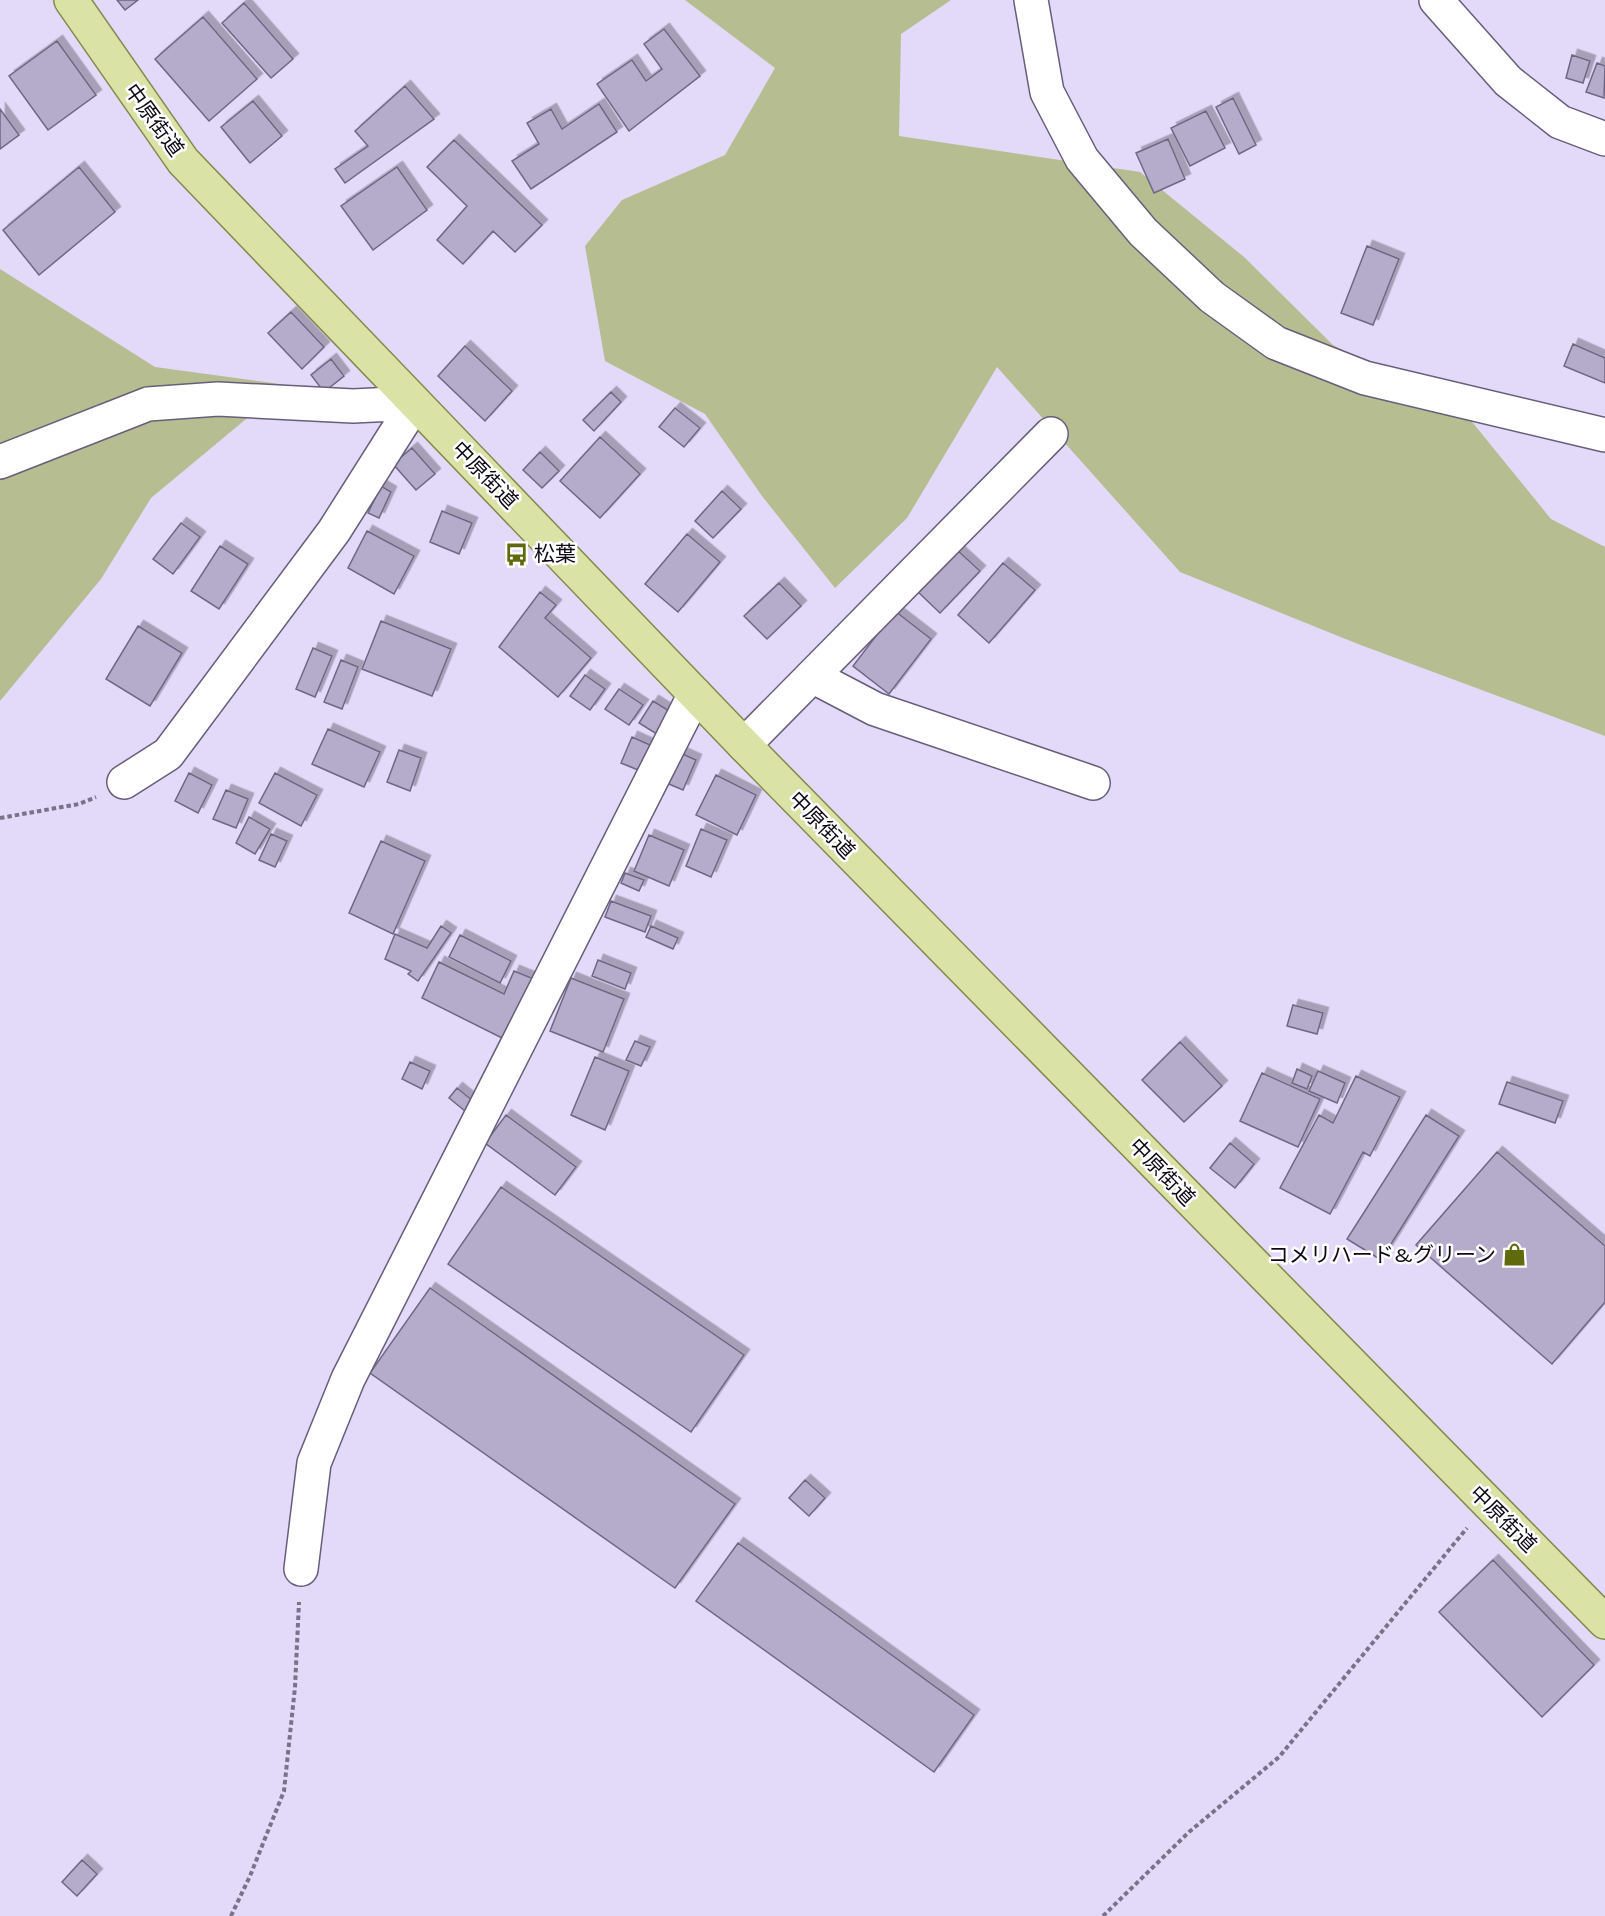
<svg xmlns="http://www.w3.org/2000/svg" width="1605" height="1916" viewBox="0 0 1605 1916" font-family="Karla,'Noto Sans JP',sans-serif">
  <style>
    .green { fill: #b6bd90 }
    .building { fill: #b5abca; stroke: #706783; stroke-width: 1.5; filter: url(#shadow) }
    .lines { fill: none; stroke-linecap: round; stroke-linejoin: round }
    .minor-casing { stroke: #675e7a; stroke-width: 36 }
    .major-casing { stroke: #82894d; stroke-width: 36 }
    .path { stroke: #797288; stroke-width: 4; stroke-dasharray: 4.5 3; stroke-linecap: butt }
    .minor { stroke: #fff; stroke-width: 33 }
    .major { stroke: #dae2a6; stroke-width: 33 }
    .labels { text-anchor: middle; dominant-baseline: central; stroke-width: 5; stroke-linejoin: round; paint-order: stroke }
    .street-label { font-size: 21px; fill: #0e0a15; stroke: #fff }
    .poi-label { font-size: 21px; fill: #0e0a15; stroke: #fff; text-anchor: start }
  </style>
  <defs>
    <filter id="shadow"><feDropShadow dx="5.5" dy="-5.5" stdDeviation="0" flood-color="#0004"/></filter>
  </defs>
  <rect width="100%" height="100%" fill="#e3d9f9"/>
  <path class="green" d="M685 0H951L901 34 899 136 1140 172 1244 257 1333 345 1464 412 1551 519 1605 547V736L1358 644 1180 572 997 367 907 518 835 588 762 496 705 414 605 361 585 246 622 200 725 155 775 68Z
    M0 269 155 367 287 385 151 498 101 579 0 701Z"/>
  <path class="building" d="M117 0H138L125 10Z
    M244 3 293 59 271 78 222 23Z
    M203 17 257 79 209 121 155 59Z
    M664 29 700 76 629 131 597 84 632 60 646 81 662 69 644 44Z
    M57 41 96 95 48 130 9 76Z
    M1572 55 1590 61 1583 83 1566 78Z
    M1597 63 1605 66 1604 98 1586 92Z
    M405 86 434 119 345 183 335 169 368 146 355 131Z
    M1233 98 1256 145 1239 154 1216 107Z
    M253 101 282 136 250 163 221 127Z
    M599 104 617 132 531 189 512 161 539 144 527 123 551 109 562 129Z
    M0 109 19 135 0 149Z
    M1206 111 1225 148 1190 166 1171 128Z
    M1168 139 1185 179 1154 193 1136 153Z
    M454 140 542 225 515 252 493 231 463 264 437 240 467 206 427 167Z
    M79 167 115 212 39 275 3 230Z
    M397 167 427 210 373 250 341 206Z
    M1367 246 1399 259 1373 325 1341 313Z
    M291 312 324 347 302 369 268 333Z
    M1573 344 1605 358V383L1564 366Z
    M465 346 512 391 485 421 438 376Z
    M331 359 344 376 324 392 311 375Z
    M611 392 621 402 594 431 583 420Z
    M675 408 700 428 684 447 659 427Z
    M600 437 640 474 600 518 560 481Z
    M412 448 435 474 416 490 393 464Z
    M540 452 559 471 542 488 523 470Z
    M381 486 391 492 379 518 368 513Z
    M722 491 741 509 713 538 695 521Z
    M442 511 472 523 459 554 430 542Z
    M181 523 200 537 173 574 153 559Z
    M367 531 414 556 394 594 348 568Z
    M687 534 720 562 678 612 645 584Z
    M220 546 248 564 219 609 191 591Z
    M955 548 980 571 940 613 916 590Z
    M1003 563 1035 590 989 643 958 615Z
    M779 583 801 606 767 639 744 616Z
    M540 592 556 605 545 618 591 658 558 697 499 647Z
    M895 611 931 639 889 694 853 666Z
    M381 621 451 649 432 696 362 669Z
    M138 626 182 653 150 706 106 679Z
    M313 648 332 656 315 697 296 689Z
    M341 660 358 667 342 709 324 702Z
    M585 675 605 689 590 710 570 696Z
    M619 689 643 705 629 725 605 709Z
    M653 701 674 714 660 736 639 723Z
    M328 729 380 752 364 787 312 764Z
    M632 737 659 749 648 774 621 763Z
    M399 750 421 758 410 791 387 782Z
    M676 751 696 760 683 790 662 781Z
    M189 773 212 785 198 813 175 801Z
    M275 773 317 795 301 826 259 803Z
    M716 775 756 795 737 835 696 815Z
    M226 790 248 799 236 828 213 819Z
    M249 817 270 829 255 854 236 843Z
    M701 829 727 840 711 877 686 866Z
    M271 834 287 841 275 867 259 860Z
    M649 835 684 850 669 886 634 871Z
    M381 841 425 861 393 934 349 913Z
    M625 873 644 880 639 891 621 883Z
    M611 901 651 916 645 932 605 917Z
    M441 926 451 933 418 981 408 974 411 971 385 959 395 934 427 948Z
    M651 926 678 938 673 949 646 937Z
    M460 935 511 961 500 983 449 957Z
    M598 960 631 973 625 989 592 976Z
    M439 962 504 994 514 971 544 983 504 1039 422 998Z
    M571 978 624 999 603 1052 550 1031Z
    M1293 1005 1323 1013 1317 1034 1287 1026Z
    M635 1041 650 1047 641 1066 626 1060Z
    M1180 1042 1222 1086 1184 1122 1142 1080Z
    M595 1057 629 1071 605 1130 571 1115Z
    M410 1062 430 1071 422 1089 402 1079Z
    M1297 1069 1312 1076 1307 1089 1292 1083Z
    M1318 1071 1345 1083 1337 1103 1309 1091Z
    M1262 1073 1320 1099 1298 1147 1240 1121Z
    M1356 1076 1400 1097 1370 1156 1363 1152 1330 1214 1280 1188 1319 1115 1333 1123Z
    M1507 1082 1563 1101 1555 1123 1499 1104Z
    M457 1088 478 1105 470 1115 449 1098Z
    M506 1115 576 1167 555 1195 485 1143Z
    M1426 1115 1459 1136 1381 1260 1347 1239Z
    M1230 1143 1254 1164 1235 1188 1210 1168Z
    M1497 1152 1605 1246V1302L1552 1364 1416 1245Z
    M501 1187 744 1355 691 1432 448 1264Z
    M430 1288 735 1504 675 1588 370 1373Z
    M805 1480 825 1498 809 1516 789 1498Z
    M738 1543 974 1715 934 1772 696 1601Z
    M1493 1560 1594 1665 1542 1717 1439 1612Z
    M82 1860 97 1874 77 1896 62 1882Z"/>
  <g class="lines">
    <defs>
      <path id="minor" d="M1031 0 1047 92 1082 159 1143 232 1212 297 1276 343 1365 378 1605 435
        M1436 0 1508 81 1560 122 1605 139
        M0 462 148 404 218 399 353 406 415 403
        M812 676 875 709 1093 783
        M744 745 1051 434
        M124 782 168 754 334 531 415 403
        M301 1569 314 1463 348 1379 695 694"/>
      <path id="major" d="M71 0 183 161 744 745 1605 1622"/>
    </defs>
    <use href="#minor" class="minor-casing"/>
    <use href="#major" class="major-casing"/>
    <path class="path" d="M0 818 79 804 96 797
      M231 1916 250 1876 284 1791 295 1687 299 1602
      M1103 1916 1189 1832 1279 1757 1467 1528"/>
    <use href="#minor" class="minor"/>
    <use href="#major" class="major"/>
  </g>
  <defs>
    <symbol id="bus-bare" viewBox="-9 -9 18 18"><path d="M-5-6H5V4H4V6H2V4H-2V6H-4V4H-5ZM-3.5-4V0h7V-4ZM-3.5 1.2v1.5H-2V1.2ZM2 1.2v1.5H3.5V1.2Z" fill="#61690d" stroke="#fff" stroke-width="2.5" paint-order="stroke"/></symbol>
    <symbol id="shop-bare" viewBox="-9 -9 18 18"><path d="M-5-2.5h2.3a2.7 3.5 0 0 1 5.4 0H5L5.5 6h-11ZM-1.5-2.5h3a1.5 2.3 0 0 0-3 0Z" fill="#61690d" stroke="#fff" stroke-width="2.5" paint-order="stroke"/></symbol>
  </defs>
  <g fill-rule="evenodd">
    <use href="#bus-bare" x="500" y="538" width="33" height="33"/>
    <use href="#shop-bare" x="1498" y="1238" width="33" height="33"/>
  </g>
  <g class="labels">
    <g class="street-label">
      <text transform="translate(154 120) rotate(54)">中原街道</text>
      <text transform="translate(485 475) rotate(46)">中原街道</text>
      <text transform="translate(822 825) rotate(46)">中原街道</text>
      <text transform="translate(1162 1172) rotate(46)">中原街道</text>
      <text transform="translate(1503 1519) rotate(45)">中原街道</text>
    </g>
    <g class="poi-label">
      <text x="534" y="554">松葉</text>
      <text x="1496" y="1255" text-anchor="end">コメリハード&amp;グリーン</text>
    </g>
  </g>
</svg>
